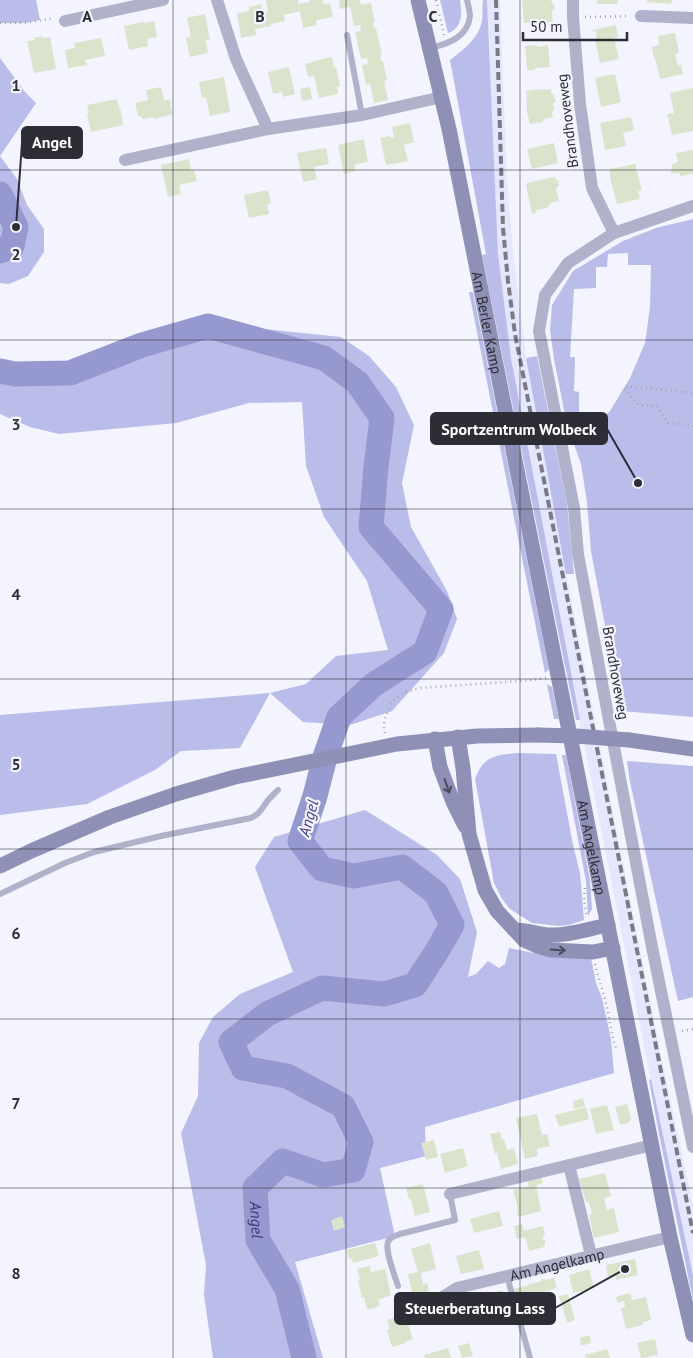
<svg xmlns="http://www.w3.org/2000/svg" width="693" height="1358" viewBox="0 0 693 1358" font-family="'PT Sans',sans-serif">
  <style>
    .built { fill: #e5e7ff }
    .green { fill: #babde9; fill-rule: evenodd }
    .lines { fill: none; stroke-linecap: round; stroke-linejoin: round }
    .river { stroke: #9699cf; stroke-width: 25 }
    .building { fill: #dce3cd }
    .path { stroke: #a3a4ad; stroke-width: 2.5; stroke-dasharray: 1 4; stroke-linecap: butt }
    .lane { stroke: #b0b2cb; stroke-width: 6 }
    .street { stroke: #b0b2cb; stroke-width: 12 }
    .secondary { stroke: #8e91b5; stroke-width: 15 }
    .rail { stroke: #797a83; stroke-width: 4; stroke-dasharray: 8 4; stroke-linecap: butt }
    .secondary-bridge { stroke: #8e91b5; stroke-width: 15 }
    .oneway { stroke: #4a4b5c }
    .grid { fill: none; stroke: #2d2d36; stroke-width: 1; stroke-opacity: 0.55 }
    .labels { text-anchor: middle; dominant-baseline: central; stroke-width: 4.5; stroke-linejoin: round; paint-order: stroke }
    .street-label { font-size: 15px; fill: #2d2d36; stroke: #f3f4fd }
    .water-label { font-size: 16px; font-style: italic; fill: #3d3b7d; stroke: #f3f4fd }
    .grid-label { font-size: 16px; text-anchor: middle; font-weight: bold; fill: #2d2d36; stroke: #f3f4fd; stroke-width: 4.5; stroke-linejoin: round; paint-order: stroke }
    .leader { fill: none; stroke: #2d2d36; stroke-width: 2 }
    .callout-dot { fill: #2d2d36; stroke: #f3f4fd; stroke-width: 2 }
    .callout { fill: #2d2d36; stroke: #2d2d36; stroke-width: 2 }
    .callout-label { font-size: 16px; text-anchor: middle; font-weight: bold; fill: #fff }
  </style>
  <rect width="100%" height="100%" fill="#f3f4fd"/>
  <path class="built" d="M487 0H500L507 179 513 252 526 358 578 635 661 1056 693 1205V1275L647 1061 563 637 511 358 498 254Z"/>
  <path class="green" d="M0 0H36L40 20 25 23H0Z
    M440 0H460C462 13 463 28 448 33Z
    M483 0H487L498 254 511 358 580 720H576L482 255 486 254 450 60C464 49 479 39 482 20 483 14 482 7 483 0Z
    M0 58 25 92 36 103 0 156 17 179 27 205 44 229V252L28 276 9 284 0 283Z
    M693 219V717L621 711 591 551 587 502 581 464 567 425 554 359 550 330 552 305 573 271 623 241 656 228ZM628 253V265H651L650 307 645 343 630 378 610 411 606 415H579V392L574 391 575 357H570L574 289 596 288V267H607L608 254Z
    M469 292H473L549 669 545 673Z
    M208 326H235L341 337 369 356 396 387 414 425 402 483 411 527 447 591 457 619 444 653 392 711 350 725 303 722 270 693 240 748 181 751 155 770 87 804 0 815V715L270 693 306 684 336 656 388 650 367 581 324 517 306 466 302 402 249 403 176 423 59 434 30 427 0 414V371L15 374 70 373 142 345Z
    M537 356 567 504 574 574H566L526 358Z
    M547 684 552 687 559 719H554Z
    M517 753 556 754 573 845 580 873 584 920 569 925 559 926 532 923 510 909 502 899 494 883 475 779C484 756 494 755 517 753Z
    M562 755H566L590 880 592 909 588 916 586 881Z
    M627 761 693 766V997L678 1001 630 782Z
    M365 810 437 855 460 879 477 932 468 977 476 974 488 961 499 968 505 964 509 948 558 958 584 956 591 958 596 983 602 998 611 1039 614 1073 425 1127 426 1156 380 1168 395 1236 295 1262 323 1358H213L204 1295 206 1265 181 1133 198 1096 199 1043 213 1017 240 994 293 972 255 867 274 837Z
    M651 1079 693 1275V1300L659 1134 649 1080Z"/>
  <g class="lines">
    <g class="river">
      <path d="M0 194 16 227 12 246 0 251"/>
      <path id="s1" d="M0 371 15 374 70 373 142 345 208 326 324 358 357 382 382 418 376 467 371 527 441 609 425 652 373 685 339 717 325 757 315 796 300 841 322 869 354 876 402 867 436 893 452 925 437 951 415 985 384 994 322 988 267 1014 231 1042 243 1068 287 1076 343 1106 361 1142 353 1170 323 1175 283 1161 255 1188 258 1240 287 1289 304 1358"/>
    </g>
  </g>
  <path class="building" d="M266 0H298V4L310 2 309 0H323V4L330 3 333 17 316 20 317 25 303 28 300 11 284 15 285 21 271 24V26L255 29 256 35 241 38 237 13 249 11V7L261 4 262 13 268 12Z
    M339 0H360L361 5 371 3 375 22H373L374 28H376L382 55H380L381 61H383L387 80 384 81 388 100 374 103 370 84 366 85 362 65 368 64 367 58 361 59 355 32 361 31 360 25 354 26 350 7 340 9Z
    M522 0H551L552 3 554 5 555 9 552 11 553 22 524 23Z
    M597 0H618V4H597Z
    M647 0H672L671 4 647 2Z
    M205 14 210 40H206L208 53 190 57 186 38 191 37 187 18Z
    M154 21 157 37 147 39 148 46 129 50 124 26 143 22 144 23Z
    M616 25 618 37 614 38 619 59 600 63 595 39 597 38 596 31 593 32V30Z
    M675 33 679 53 675 54 678 66 681 65 683 74 660 79 655 58H654L652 47 659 45 658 36Z
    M42 36V38L50 37 56 69 34 73 27 41 35 40 34 38Z
    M101 38 105 56 85 60 87 65 68 68 65 50 75 48 74 43Z
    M535 45 538 47 548 45 550 67 536 68 534 70H528L527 69 525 46Z
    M332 57 334 68 336 67 340 86 337 87 338 94 319 98 314 76 308 77 305 64 313 62V61Z
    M289 67 295 94 283 97 282 92 273 94 268 72Z
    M615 74 621 102 601 107 595 78Z
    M224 77 230 112 210 116 206 97 202 98 199 82Z
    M161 87 164 100H170L171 104H170L173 114 155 119 154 117 142 119 141 116H138L135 103 148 100 146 90Z
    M310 87 312 99 302 101 300 89Z
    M693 88V131L672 135 667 114 674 113 670 93Z
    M540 89 542 90 551 89V93L554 95 556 102 553 103 554 109 552 112 553 117 544 119 542 122 530 124 526 108 527 107 526 101 527 99 526 91Z
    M117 99 119 108 120 107 123 125 91 132 87 114 89 113 87 105Z
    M631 117 634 130 623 133 626 146 605 150 600 123Z
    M410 123 414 142 404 145 408 161 386 165 380 138 390 136 391 138 394 137 392 127Z
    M364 139 368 162 355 164V171L344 174 338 145Z
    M554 143 558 163 532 169 527 149Z
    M326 148 329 164 314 167 317 179 303 182 297 153Z
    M693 150V174L680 176V173L671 174 672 164 678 162 676 153Z
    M189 159 191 170H194L197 181 179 185 181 194 168 197 161 165Z
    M635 164 642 191H638L640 199 617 204 611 182 609 169Z
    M554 177 558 181 559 185 556 189 559 201 551 203 547 208 537 210 535 213 532 214 526 185 527 183Z
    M268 190 271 203 267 204 269 214 249 218 244 195Z
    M583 1098 585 1106 574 1109 573 1101Z
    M627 1104 631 1118 628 1123 620 1125 615 1107Z
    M607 1105 614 1130 596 1134 590 1109Z
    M586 1107 589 1119 559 1127 555 1115Z
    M537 1114 542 1135 547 1134 550 1146 537 1149 538 1156 525 1159 516 1118Z
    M500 1132 502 1140 504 1139 507 1150 514 1148 518 1164 501 1169 497 1153 495 1154 490 1134Z
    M434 1140 438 1157 426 1160 421 1143Z
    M463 1148 468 1166 445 1173 440 1154Z
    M605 1173 611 1196 604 1198 607 1210 614 1208 619 1232 594 1238 589 1215 592 1214 589 1202H586L579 1179Z
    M541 1177 543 1183 536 1185 541 1211 518 1217 517 1211 518 1209 513 1190 529 1186 527 1180Z
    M423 1184 430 1212 415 1216 411 1199H409L406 1188Z
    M499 1211 503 1226 474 1233 470 1219Z
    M342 1216 345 1227 334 1231 331 1220Z
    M522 1224 524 1231 543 1226 545 1234 542 1239 545 1240V1244L544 1247 529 1251 525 1237 517 1239 514 1226Z
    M375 1243 379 1256 353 1263 352 1259H349L347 1250Z
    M430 1243 436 1269 421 1273 423 1284 427 1283 429 1291 413 1296 408 1274 418 1272 411 1249Z
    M479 1250 484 1269 461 1274 456 1256Z
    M635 1259 638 1275 616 1280 615 1275 608 1277 606 1265Z
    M370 1266 371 1272 385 1269 391 1295 378 1300 380 1306 367 1310 364 1297 362 1298 360 1289 358 1281 360 1280 357 1269Z
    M589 1269 594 1288 573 1293 569 1275Z
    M554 1278 557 1288 540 1293 543 1306 531 1309 530 1307 519 1309 514 1289 529 1285V1284L542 1281 541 1279H545V1280Z
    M502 1290 507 1308 470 1317 472 1323 464 1324 460 1312 468 1310 466 1300Z
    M630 1293 632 1300 646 1297 651 1320 643 1322V1325L626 1329 621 1308 625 1307 624 1301 618 1303 616 1297Z
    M568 1294 575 1320 567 1323 559 1296Z
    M408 1313 409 1315 411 1314 413 1321 411 1322 412 1323 408 1324 413 1339 405 1342V1343L392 1347 387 1330 390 1329 387 1320Z
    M590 1335 591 1343 581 1346 580 1338Z
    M655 1339 658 1355 641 1358 637 1343Z
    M469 1343 473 1356 462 1358 458 1346Z
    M448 1348 451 1358H425L424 1355Z
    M607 1349 610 1358H586L585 1355Z"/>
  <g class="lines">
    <path class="path" d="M436 0 444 35
      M585 17 629 16
      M0 23H25L54 18
      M626 386 693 393
      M624 389 639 405 657 406 668 423 692 425 693 426
      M385 733C383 726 384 721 387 713 392 696 403 692 420 688L534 680 546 678
      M585 888 584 901 587 917
      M595 964C598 978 603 990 606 1003 610 1019 611 1035 617 1051
      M682 1031 693 1029"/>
    <path class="lane" d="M347 35 362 115
      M430 48C448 44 468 37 470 16 470 11 468 5 467 0
      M0 894 65 863 94 852 161 836 251 818C259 814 261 810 266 803 269 798 274 794 278 790
      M507 1276 530 1358
      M398 1286C395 1276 383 1247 389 1240 392 1236 396 1236 400 1234L455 1220 450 1194"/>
    <g class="street">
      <path d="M217 0 236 59 268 129"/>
      <path d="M573 0V17L580 104 592 188 614 233"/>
      <path d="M641 16 693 18"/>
      <path d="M65 21 163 0"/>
      <path d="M125 160 268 129 362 115 442 97"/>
      <path d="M693 206 614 233 568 263 545 295 539 331 574 508 578 554 608 715 652 947 693 1147"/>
      <path d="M569 1165 591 1255"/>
      <path d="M450 1194 652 1145"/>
      <path id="s2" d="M444 1296 457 1288 670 1237"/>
    </g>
    <g class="secondary">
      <path id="s3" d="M418 0 449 129 670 1237 693 1335"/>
      <path d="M458 737 463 768 469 834 485 890 497 911 524 940 537 946 551 950 593 952 613 948"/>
      <path d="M435 739 440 767 453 802 465 826"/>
      <path d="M629 740 693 749"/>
      <path d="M0 866 31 851 110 817 176 794 235 777 397 744 477 736 538 735"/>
      <path d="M515 930C529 930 541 936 554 935 570 935 592 928 608 925"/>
    </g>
    <path class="rail" d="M496 0 503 228 508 281 515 334 693 1233"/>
    <path class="secondary-bridge" d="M538 735 576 736 629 740"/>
  </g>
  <defs><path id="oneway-shaft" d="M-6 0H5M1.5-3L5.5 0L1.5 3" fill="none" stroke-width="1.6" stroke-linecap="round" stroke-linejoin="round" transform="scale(1.25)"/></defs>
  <g class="oneway">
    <use href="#oneway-shaft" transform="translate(447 786) rotate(70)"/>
    <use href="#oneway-shaft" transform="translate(558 950) rotate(4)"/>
  </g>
  <path class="grid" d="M173 0V1358M346 0V1358M520 0V1358M0 170H693M0 340H693M0 509H693M0 679H693M0 849H693M0 1019H693M0 1188H693"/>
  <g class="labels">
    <g class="street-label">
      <text transform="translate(567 121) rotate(-97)">Brandhoveweg</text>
      <text stroke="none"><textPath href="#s3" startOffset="330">Am Berler Kamp</textPath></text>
      <text transform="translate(616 673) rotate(80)">Brandhoveweg</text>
      <text stroke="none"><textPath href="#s3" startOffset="865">Am Angelkamp</textPath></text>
      <text stroke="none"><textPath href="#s2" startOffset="118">Am Angelkamp</textPath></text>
    </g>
    <g class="water-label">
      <text transform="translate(308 818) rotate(-75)">Angel</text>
      <text stroke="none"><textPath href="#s1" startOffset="1740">Angel</textPath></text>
    </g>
  </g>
  <g class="grid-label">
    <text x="87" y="22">A</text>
    <text x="260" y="22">B</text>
    <text x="433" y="22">C</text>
    <text x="16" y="91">1</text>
    <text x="16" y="260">2</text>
    <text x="16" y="430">3</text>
    <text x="16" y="600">4</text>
    <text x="16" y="770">5</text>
    <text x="16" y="939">6</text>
    <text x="16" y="1109">7</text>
    <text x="16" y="1279">8</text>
  </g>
  <path class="leader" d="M16 227L22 143M638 483L607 429M625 1269L555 1308"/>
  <g class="callout-dot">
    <circle cx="16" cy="227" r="5"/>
    <circle cx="638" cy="483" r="5"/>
    <circle cx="625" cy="1269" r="5"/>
  </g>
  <g class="callout">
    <rect x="22" y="127" width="60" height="31" rx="5"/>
    <rect x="431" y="413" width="176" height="31" rx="5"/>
    <rect x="395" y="1293" width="160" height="31" rx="5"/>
  </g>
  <g class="callout-label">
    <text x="52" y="148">Angel</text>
    <text x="519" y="435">Sportzentrum Wolbeck</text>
    <text x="475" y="1314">Steuerberatung Lass</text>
  </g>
  <path d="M523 32v8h104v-8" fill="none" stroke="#2d2d36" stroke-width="2.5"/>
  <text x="530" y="32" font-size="15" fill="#2d2d36" stroke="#f3f4fd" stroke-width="4" paint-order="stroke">50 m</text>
</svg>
